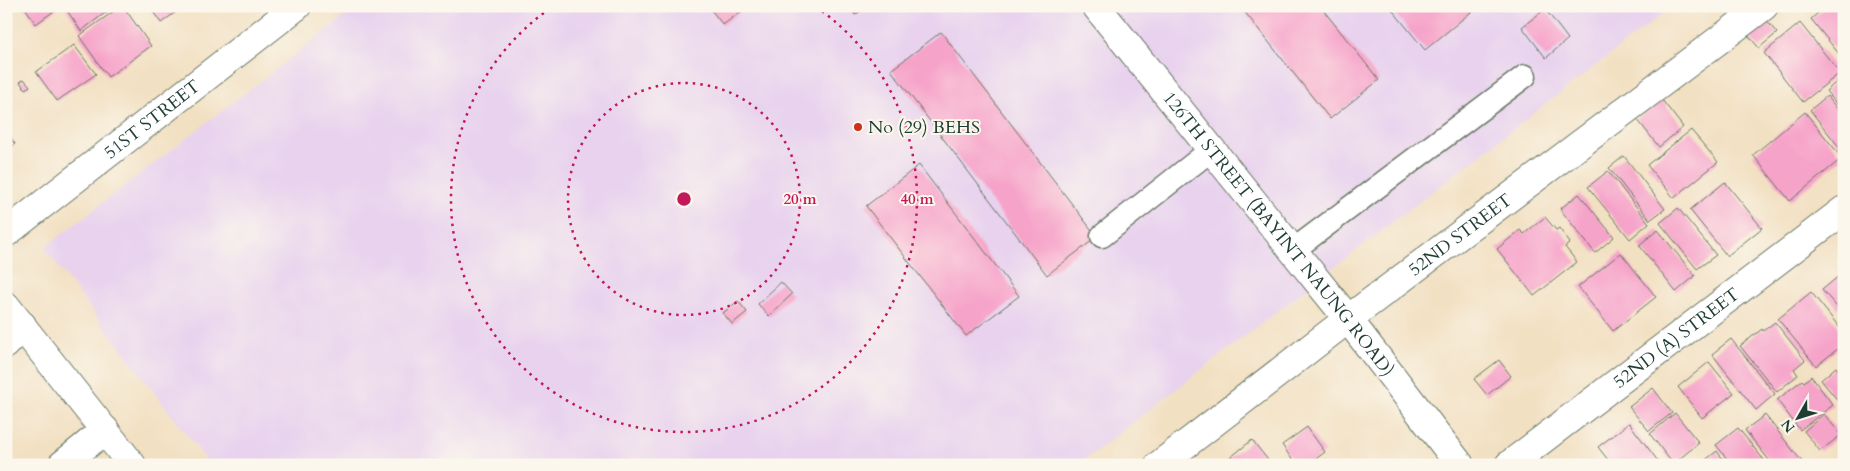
<svg xmlns="http://www.w3.org/2000/svg" width="1850" height="471" viewBox="0 0 1850 471" font-family="Cardo,serif">
  <style>
    .built { fill: #e8d2ee }
    .building { fill: #f6a3c9 }
    .lines { fill: none; stroke-linecap: round; stroke-linejoin: round }
    .service-casing { stroke: #697666; stroke-width: 25 }
    .minor-casing { stroke: #697666; stroke-width: 30 }
    .tertiary-casing { stroke: #697666; stroke-width: 30 }
    .service { stroke: #fff; stroke-width: 22 }
    .minor { stroke: #fff; stroke-width: 28 }
    .tertiary { stroke: #fff; stroke-width: 28 }
    .ring { fill: none; stroke: #c2185b; stroke-width: 2.5; stroke-dasharray: 2.5 5 }
    .poi-dot { fill: #c8321e; stroke: #fbf7ec; stroke-width: 2 }
    .labels { text-anchor: middle; dominant-baseline: central; stroke-width: 4; stroke-linejoin: round; paint-order: stroke }
    .street-label { font-size: 18px; fill: #1f3d34; stroke: #fbf7ec }
    .poi-label { font-size: 18px; fill: #1f3d34; stroke: #fbf7ec; text-anchor: start }
    .centre { fill: #c2185b; stroke: #fbf7ec; stroke-width: 2.5 }
    .ring-label { font-size: 15px; text-anchor: middle; font-weight: bold; fill: #c2185b; stroke: #fbf7ec; stroke-width: 4; stroke-linejoin: round; paint-order: stroke }
  </style>
  <rect width="100%" height="100%" fill="#fbf7ec"/>
  <filter id="ink" filterUnits="userSpaceOnUse"><feTurbulence type="fractalNoise" baseFrequency=".02" numOctaves="2"/><feDisplacementMap in="SourceGraphic" scale="10" xChannelSelector="R" yChannelSelector="G"/><feConvolveMatrix kernelMatrix="1 2 1 2 8 2 1 2 1" color-interpolation-filters="sRGB"/></filter>
  <filter id="wash" filterUnits="userSpaceOnUse"><feTurbulence type="fractalNoise" baseFrequency=".0096" numOctaves="4" result="noise"/><feDisplacementMap in="SourceGraphic" scale="20" xChannelSelector="R" yChannelSelector="G"/><feGaussianBlur stdDeviation="1.12" result="paint"/><feColorMatrix in="noise" values="0 0 0 0 0 0 0 0 0 0 0 0 0 0 0 0 0 1.4 0 .05"/><feComposite in="paint" operator="in"/></filter>
  <g filter="url(#wash)">
    <rect width="100%" height="100%" fill="#f2e0c2"/>
    <path class="built" d="M358 6H1673L1078 465H210L44 248Z"/>
    <g id="blocks">
      <path class="building" d="M24 6H61L36 24Z
        M64 6H106L109 10 81 31Z
        M121 6H123L151 46 108 77 79 36Z
        M149 6H184L161 23Z
        M708 6H748L723 25Z
        M848 6H867L855 15Z
        M1240 6H1320L1379 80 1330 119Z
        M1389 6H1474L1476 8 1425 50Z
        M1826 6H1844V60L1811 19Z
        M1545 9 1568 39 1546 58 1522 27Z
        M1762 15 1777 33 1759 48 1744 30Z
        M1800 23 1840 73 1803 102 1764 53Z
        M941 32 1097 237 1047 275 891 70Z
        M74 45 96 74 57 101 36 72Z
        M1841 78 1844 81V113L1826 91Z
        M24 79 30 86 25 89 20 82Z
        M1827 96 1844 117V143L1839 147 1810 110Z
        M1662 100 1683 127 1659 147 1637 119Z
        M1805 112 1842 158 1790 201 1753 155Z
        M1691 130 1718 162 1674 198 1647 165Z
        M6 131 15 144 6 150Z
        M1624 156 1665 209 1650 220 1609 168Z
        M919 165 1019 296 966 336 866 206Z
        M1608 171 1649 223 1630 239 1588 187Z
        M1725 182 1762 228 1727 256 1690 210Z
        M1579 194 1614 237 1595 253 1560 209Z
        M1678 208 1716 255 1697 269 1660 223Z
        M1545 217 1556 230 1559 228 1570 243 1565 247 1577 262 1534 296 1497 249 1520 230 1524 234Z
        M1658 230 1695 276 1676 292 1639 245Z
        M1621 253 1656 297 1613 331 1578 287Z
        M1840 275 1844 280V303L1838 308 1822 290Z
        M781 282 792 294 769 316 758 304Z
        M1811 292 1844 333V344L1816 366 1778 319Z
        M738 301 747 312 732 324 723 313Z
        M1775 322 1805 360 1794 369 1798 375 1777 392 1740 346 1762 329 1763 331Z
        M1731 339 1775 394 1756 410 1712 354Z
        M1499 360 1511 376 1487 395 1474 379Z
        M1709 362 1734 393 1702 418 1678 387Z
        M1836 367 1844 377V408L1821 380Z
        M1811 376 1833 405 1800 430 1777 400 1802 380 1804 382Z
        M1653 388 1672 413 1649 431 1629 407Z
        M1675 413 1699 443 1673 464 1650 434Z
        M1824 414 1841 435 1820 451 1804 431Z
        M1765 415 1803 463 1800 465H1773L1745 430Z
        M1629 423 1661 465H1612L1598 447Z
        M1307 427 1325 452 1308 465H1296L1282 445Z
        M1738 428 1768 465H1732L1716 445Z
        M1252 440 1272 465H1221Z
        M1717 451 1727 465H1699Z"/>
    </g>
  </g>
  <g filter="url(#ink)">
    <use href="#blocks" fill-opacity="0" stroke="#697666" stroke-width="1"/>
    <g class="lines">
      <defs>
        <path id="service" d="M1102 236 1211 150
          M1292 251 1525 76"/>
        <g id="minor">
          <path d="M6 306 132 465"/>
          <path d="M6 344 22 325"/>
          <path d="M62 465 105 430"/>
          <path id="s1" d="M1159 465 1348 319 1764 6"/>
          <path id="s2" d="M1509 465 1844 210"/>
        </g>
        <g id="tertiary">
          <path id="s3" d="M1096 6 1348 319 1460 465"/>
          <path id="s4" d="M6 233 297 6"/>
        </g>
      </defs>
      <use href="#service" class="service-casing"/>
      <use href="#minor" class="minor-casing"/>
      <use href="#tertiary" class="tertiary-casing"/>
      <use href="#service" class="service"/>
      <use href="#minor" class="minor"/>
      <use href="#tertiary" class="tertiary"/>
    </g>
  </g>
  <g class="ring">
    <circle cx="684" cy="199" r="116"/>
    <path d="M816 7A233 233 0 1 1 552 7"/>
  </g>
  <circle class="poi-dot" cx="858" cy="127" r="5"/>
  <g class="labels">
    <g class="street-label">
      <text stroke="none"><textPath href="#s4" startOffset="185">51ST STREET</textPath></text>
      <text stroke="none"><textPath href="#s3" startOffset="292">126TH STREET (BAYINT NAUNG ROAD)</textPath></text>
      <text stroke="none"><textPath href="#s1" startOffset="379">52ND STREET</textPath></text>
      <text stroke="none"><textPath href="#s2" startOffset="210">52ND (A) STREET</textPath></text>
    </g>
    <g class="poi-label">
      <text x="868" y="127">No (29) BEHS</text>
    </g>
  </g>
  <circle cx="684" cy="199" r="8" class="centre"/>
  <g class="ring-label">
    <text x="800" y="204">20 m</text>
    <text x="917" y="204">40 m</text>
  </g>
  <rect width="1850" height="471" fill="none" stroke="#fbf7ec" stroke-width="25"/>
  <g transform="translate(1798 418) rotate(231)" stroke="#fbf7ec" stroke-width="4" paint-order="stroke">
  <path d="M0-4L9 19L0 12L-9 19Z" fill="#1f3d34"/>
  <text y="-8" font-size="14" font-weight="bold" text-anchor="middle" fill="#1f3d34">N</text>
  </g>
</svg>
